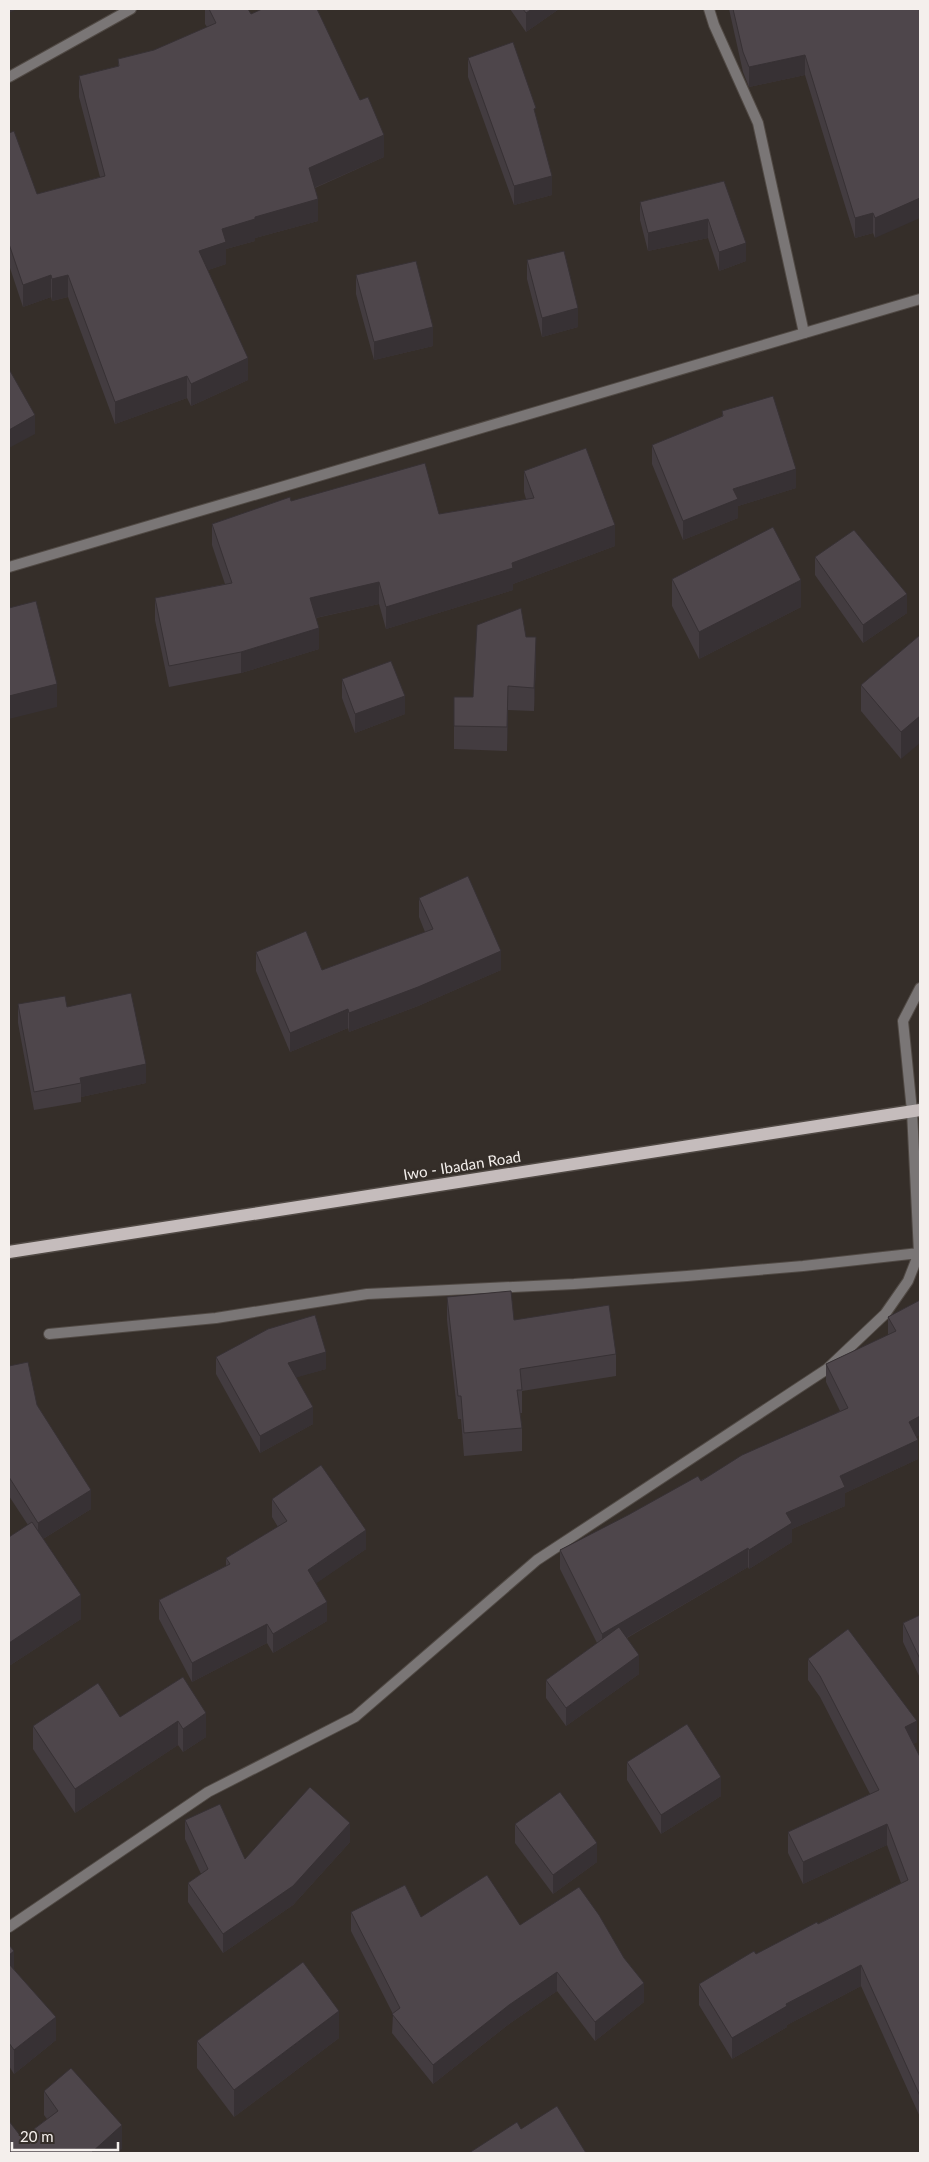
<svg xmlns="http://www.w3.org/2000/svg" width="929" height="2162" viewBox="0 0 929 2162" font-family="Lato,sans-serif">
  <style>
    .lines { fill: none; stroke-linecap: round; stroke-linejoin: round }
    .minor-casing { stroke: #504944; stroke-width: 12 }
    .tertiary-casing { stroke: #504944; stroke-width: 12 }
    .primary-casing { stroke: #504944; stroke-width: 15 }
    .minor { stroke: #7a7676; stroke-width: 10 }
    .tertiary { stroke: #7a7676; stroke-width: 10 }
    .primary { stroke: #c5bcbc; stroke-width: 12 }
    .wall { fill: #433c40 }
    .shaded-wall { fill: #373134 }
    .building { fill: #4e464b; stroke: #373134 }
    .labels { text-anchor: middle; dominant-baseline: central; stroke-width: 4.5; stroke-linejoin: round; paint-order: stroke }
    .street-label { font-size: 15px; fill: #f4efec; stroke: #352e29 }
  </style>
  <rect width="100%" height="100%" fill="#352e29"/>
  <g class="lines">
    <defs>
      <path id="minor" d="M709 9 714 25 758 123 804 333
        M9 77 131 9
        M49 1334 216 1318 367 1294 574 1284 687 1276 803 1266 919 1253
        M9 1927 208 1792 355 1717 537 1560 827 1369 885 1314 908 1281 919 1253 912 1111 903 1021 920 988"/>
      <path id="tertiary" d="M9 567 920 299"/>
      <path id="primary" d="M9 1252 920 1110"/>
    </defs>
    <use href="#minor" class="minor-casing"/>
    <use href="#tertiary" class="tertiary-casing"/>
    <use href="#primary" class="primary-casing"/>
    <use href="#minor" class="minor"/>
    <use href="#tertiary" class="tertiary"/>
    <use href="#primary" class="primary"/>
  </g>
  <path class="wall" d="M205 9H248L251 14 384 157 315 188 318 221 255 238V241L226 249V264L208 270 248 380 191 406 187 398 115 424 68 297 52 301 51 297 23 307 9 265V133L37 194 100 177 79 97V76L118 66V59L154 50 207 27 205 24Z
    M510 9H559L526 32Z
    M729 9H920L875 238 873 233 855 238 805 75 749 87 743 72Z
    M468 58 552 195 514 205 468 77Z
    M724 181 746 261 719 271 708 238 648 251 640 220V202Z
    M527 260 578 327 542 337 527 279Z
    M356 275 433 346 374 360 356 294Z
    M722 411 796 488 738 506V518L683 540 652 464V445L722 417Z
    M524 471 615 546 513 584V590L386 629 379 604 316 618 319 649 241 673 169 687 155 620V598L225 584 212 545V524L291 501 439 514 526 499 524 492Z
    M815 557 907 613 863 643 815 575Z
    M672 579 801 607 699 659 672 606Z
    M920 635 901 759 861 711V685Z
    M536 660 534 711 508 710 507 751 454 749V726L473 697Z
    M342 679 405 714 355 733 342 698Z
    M419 898 501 970 418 1006 349 1032 348 1028 290 1052 256 971V952L322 970 425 932 419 917Z
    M18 1004 67 1007 146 1083 81 1097V1102L34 1110 18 1023Z
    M447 1297 616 1354V1376L522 1391V1413H520L522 1428V1451L464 1456 461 1419H458L447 1320Z
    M920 1300 917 1437 918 1459 845 1493V1506L792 1529V1542L749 1569 748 1567 627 1638 639 1674 566 1726 546 1698V1680L597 1643 560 1569V1550L840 1411 826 1382V1364L888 1335V1317Z
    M216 1357 326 1369 296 1377 313 1424 260 1453 216 1374Z
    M9 1366 37 1405 91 1509 43 1539 81 1619 9 1666V1537L28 1525 9 1496Z
    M272 1499 366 1549 316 1583 327 1621 273 1653 267 1643 192 1682 159 1619V1600L226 1566V1558L278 1527 272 1517Z
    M920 1615V1678L903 1642V1623Z
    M808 1659 917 1742 913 1744 920 1757V2117L861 1986 787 2025V2027L732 2059 699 2005V1984L756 1954 901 1883 887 1845 803 1884 788 1853V1832L870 1794 820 1697 808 1680Z
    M183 1677 206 1737 183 1752 178 1745 75 1813 33 1749V1726L120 1717Z
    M627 1762 721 1796 661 1834 627 1780Z
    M185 1820 245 1859 350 1842 293 1905 223 1953 188 1902V1883L201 1874 185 1839Z
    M515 1824 597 1862 553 1894 515 1843Z
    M351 1912 421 1917 520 1925 644 2002 595 2041 557 1991 509 2024 433 2084 392 2033 393 2014 351 1931Z
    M9 1945 14 1969 56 2040 14 2074 9 2066Z
    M339 2038 234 2117 197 2068V2041Z
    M44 2091 122 2149 22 2138 47 2119 44 2115Z"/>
  <path class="shaded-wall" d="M9 9H17L9 13Z
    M532 9H559L526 32V13Z
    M805 55V75L749 87V67Z
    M384 135V157L309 190V168Z
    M552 176V195L514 205V186Z
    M920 198V218L875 238V218Z
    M318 199V221L255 238V241L226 249V264L199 273V251L222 229 255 217Z
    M873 213V233L855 238V218Z
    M708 219V238L648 251V233Z
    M746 243V261L719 271V252Z
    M51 275V297L23 307V285Z
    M68 275V297L52 301V279Z
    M578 308V327L542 337V318Z
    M433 327V346L374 360V342Z
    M248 358V380L191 406V384Z
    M187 376V398L115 424V402Z
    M35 415V434L9 448V430Z
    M796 469V488L738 506V518L683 540V521L733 489Z
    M615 525V546L513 584V590L386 629V607L512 563Z
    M801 580V607L699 659V632Z
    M379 582V604L310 619V598Z
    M907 594V613L863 643V625Z
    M319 628V649L241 673V652Z
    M536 637V660L534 711V688Z
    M57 684V707L9 719V696Z
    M508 686V710L507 751V727Z
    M405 696V714L355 733V714Z
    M920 716V743L901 759V732Z
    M501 951V970L418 1006 349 1032V1013Z
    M348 1009V1028L290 1052V1033Z
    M146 1064V1083L81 1097V1083L80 1078Z
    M326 1352V1369L288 1380V1363Z
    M313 1407V1424L260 1453V1436Z
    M920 1416V1435L909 1441V1422Z
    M918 1440V1459L845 1493V1506L792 1529V1542L749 1569V1550L786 1513 840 1476Z
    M91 1490V1509L38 1542V1523Z
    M366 1530V1549L308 1589V1570Z
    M748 1548V1567L602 1652V1634Z
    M81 1595V1619L9 1666V1643Z
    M327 1602V1621L273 1653V1634Z
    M267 1624V1643L192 1682V1663Z
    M639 1655V1674L566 1726V1708Z
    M206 1713V1737L183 1752V1729Z
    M178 1721V1745L75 1813V1789Z
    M917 1721V1742L905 1748V1727Z
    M721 1777V1796L661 1834V1815Z
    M350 1823V1842L293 1905 223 1953V1934Z
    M887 1824V1845L803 1884V1862Z
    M597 1843V1862L553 1894V1875Z
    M10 1851V1874L9 1875V1852Z
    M14 1951V1974L9 1978V1955Z
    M861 1965V1986L787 2025V2027L732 2059V2038L786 2004Z
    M557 1972V1991L509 2024 433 2084V2065L509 2005Z
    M644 1983V2002L595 2041V2022Z
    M339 2011V2038L234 2117V2090Z
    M56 2017V2040L14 2074V2050Z
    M122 2125V2149L117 2153H91Z"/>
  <path class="building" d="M209 9H248L251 14 262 9H317L360 100 368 97 384 135 309 168 318 199 255 217V219L222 229 226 242 199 251 248 358 191 384 187 376 115 402 68 275 52 279 51 275 23 285 9 244V133L14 131 37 194 105 176 79 76 119 66 118 59 154 50 216 23Z
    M523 9H532L526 13Z
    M733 9H920V198L875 218 873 213 855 218 805 55 749 67 743 52Z
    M513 42 536 108 534 109 552 176 514 186 468 58Z
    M724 181 746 243 719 252 708 219 648 233 640 202Z
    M564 251 578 308 542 318 527 260Z
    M416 261 433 327 374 342 356 275Z
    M9 369 35 415 9 430Z
    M773 396 796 469 733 489 738 499 683 521 652 445 723 416 722 411Z
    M586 448 615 525 512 563 513 568 386 607 379 582 310 598 319 628 241 652 169 666 155 598 232 583 212 524 290 497 291 501 425 463 439 514 534 498 524 471Z
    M773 527 801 580 699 632 672 579Z
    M854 530 907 594 863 625 815 557Z
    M36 601 57 684 9 696V608Z
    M521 608 526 637H536L534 688 508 686 507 727 454 726V697H473L477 625Z
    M920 635V716L901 732 861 685Z
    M391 661 405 696 355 714 342 679Z
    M468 876 501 951 418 987 349 1013 348 1009 290 1033 256 952 306 931 322 970 433 929 419 898Z
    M131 993 146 1064 80 1078 81 1083 34 1092 18 1004 65 996 67 1007Z
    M511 1291 514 1320 609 1305 616 1354 520 1369 522 1390H517L522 1428 464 1433 461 1396H458L447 1297Z
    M920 1300V1416L909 1422 918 1440 840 1476 845 1487 786 1513 792 1523 749 1550 748 1548 602 1634 560 1550 628 1515 698 1476 701 1481 742 1455 848 1408 826 1364 896 1331 888 1317Z
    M315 1315 326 1352 288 1363 313 1407 260 1436 216 1357 268 1329Z
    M28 1362 37 1405 91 1490 38 1523 9 1477V1366Z
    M321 1465 366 1530 308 1570 327 1602 273 1634 267 1624 192 1663 159 1600 230 1564 226 1558 287 1521 272 1499Z
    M32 1522 81 1595 9 1643V1537Z
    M920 1615V1659L903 1623Z
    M619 1627 639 1655 566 1708 546 1680Z
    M848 1629 917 1721 905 1727 920 1757V2096L861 1965 786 2004 787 2006 732 2038 699 1984 754 1951 756 1954 817 1922 818 1924 908 1880 887 1824 803 1862 788 1832 879 1790 820 1676 808 1659Z
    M183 1677 206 1713 183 1729 178 1721 75 1789 33 1726 98 1683 120 1717Z
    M687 1724 721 1777 661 1815 627 1762Z
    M310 1787 350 1823 293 1886 223 1934 188 1883 208 1869 185 1820 220 1804 245 1859Z
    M560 1792 597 1843 553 1875 515 1824Z
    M487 1875 520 1925 579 1887 599 1915 624 1958 644 1983 595 2022 557 1972 509 2005 433 2065 392 2014 400 2008 351 1912 405 1885 421 1917Z
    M9 1945 14 1951 9 1955Z
    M303 1962 339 2011 234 2090 197 2041Z
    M9 1964 56 2017 14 2050 9 2043Z
    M71 2068 122 2125 91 2153H9V2121L22 2138 58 2111 44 2091Z
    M557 2106 586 2153H469L517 2122 521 2129Z"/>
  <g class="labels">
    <g class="street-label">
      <text transform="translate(462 1165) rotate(-9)">Iwo - Ibadan Road</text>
    </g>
  </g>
  <rect width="929" height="2162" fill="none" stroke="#f4efec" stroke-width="20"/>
  <path d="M12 2142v8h106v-8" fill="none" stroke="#f4efec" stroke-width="2.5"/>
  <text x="20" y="2142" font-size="15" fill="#f4efec" stroke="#352e29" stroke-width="4" paint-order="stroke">20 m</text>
</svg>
